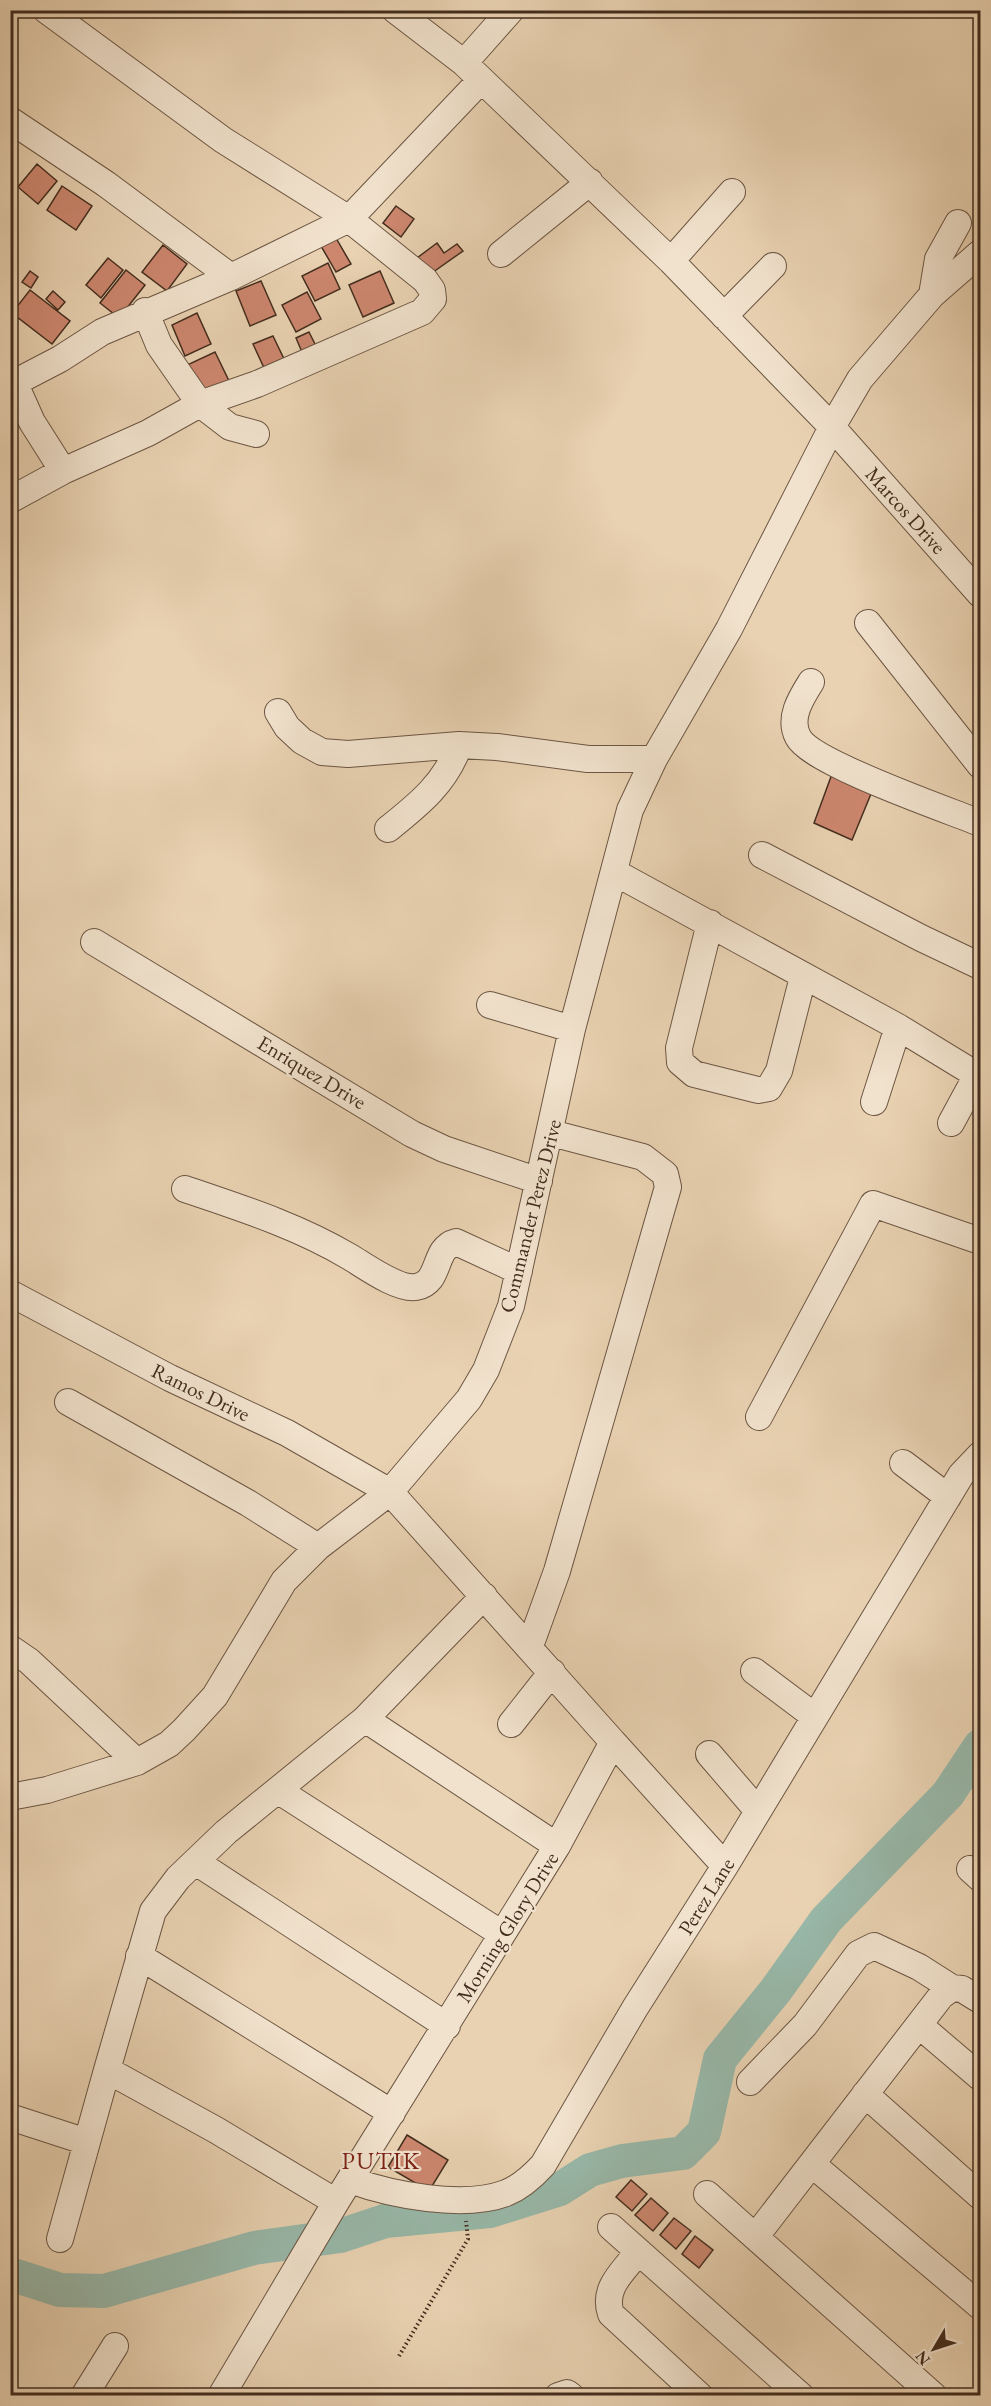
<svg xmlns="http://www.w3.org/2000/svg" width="991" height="2406" viewBox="0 0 991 2406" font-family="'EB Garamond',serif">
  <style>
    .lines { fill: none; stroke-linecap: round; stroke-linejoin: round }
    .river { stroke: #98b8a9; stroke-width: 34 }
    .building { fill: #cd876f; stroke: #432d1e; stroke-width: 1.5 }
    .minor-casing { stroke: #6c5643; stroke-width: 28 }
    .path { stroke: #432d1e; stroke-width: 4; stroke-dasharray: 1.5 3; stroke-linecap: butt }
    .minor { stroke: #f1e2cd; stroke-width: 26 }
    .labels { text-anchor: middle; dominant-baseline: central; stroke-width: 4.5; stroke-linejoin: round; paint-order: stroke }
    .street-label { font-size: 21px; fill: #432d1e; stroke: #f1e2cd }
    .quarter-label { font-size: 24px; letter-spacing: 1.5px; fill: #7a1f14; stroke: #f1e2cd }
  </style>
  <rect width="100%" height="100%" fill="#e9d2b2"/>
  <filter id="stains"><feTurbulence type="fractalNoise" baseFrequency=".00333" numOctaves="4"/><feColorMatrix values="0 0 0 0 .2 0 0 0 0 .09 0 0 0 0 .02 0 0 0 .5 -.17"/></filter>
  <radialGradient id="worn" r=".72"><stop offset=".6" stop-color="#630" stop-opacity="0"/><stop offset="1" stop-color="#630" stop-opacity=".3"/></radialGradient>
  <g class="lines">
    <path class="river" d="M10 2274 60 2290 104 2291 254 2248 340 2236 385 2221 490 2211 560 2189 590 2170 622 2161 683 2153 704 2132 720 2059 776 1990 826 1920 948 1794 980 1746"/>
  </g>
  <path class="building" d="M37 164 57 181 38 204 18 187Z
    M62 186 92 206 76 230 47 210Z
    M396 206 414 219 401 237 383 223Z
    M336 238 351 264 336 272 321 246Z
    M437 243 444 253 457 244 463 251 429 275 417 258Z
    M163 245 187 264 167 291 142 272Z
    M108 258 123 270 101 298 86 285Z
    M328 263 340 289 315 301 302 276Z
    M126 270 145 285 119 318 100 303Z
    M30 271 38 277 31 288 22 282Z
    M380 271 394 303 363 317 349 285Z
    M261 281 276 315 250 326 236 291Z
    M30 290 70 321 52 344 12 313Z
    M53 291 65 302 58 310 46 299Z
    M307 292 321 319 296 332 282 305Z
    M197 313 211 344 185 356 172 325Z
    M309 332 316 346 302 352 296 338Z
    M273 336 285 361 265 370 253 344Z
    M215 352 231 385 201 399 185 366Z
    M832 774 873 789 852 840 814 823Z
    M407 2135 448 2160 429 2191 388 2167Z
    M631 2180 647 2194 632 2211 616 2197Z
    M651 2198 668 2213 653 2231 635 2215Z
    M674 2218 691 2231 676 2249 660 2235Z
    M695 2236 713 2250 699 2268 682 2254Z"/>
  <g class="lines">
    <defs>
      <path id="minor" d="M46 10 223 140 349 219 425 280 432 290 433 299 422 312 257 384 200 404
        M395 10 464 63 671 261 832 427 980 594
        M464 63 511 10
        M10 120 106 184 231 277
        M501 254 590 182
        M671 261 732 192
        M932 295 938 259 958 223
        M724 316 773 266
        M15 384 32 422 63 471 148 433 200 404 159 345 145 311
        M10 385 60 359 102 332 231 277 349 219 481 80
        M200 404 230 427 256 434
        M10 500 63 471
        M868 623 980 765
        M811 682C801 698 788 718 798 737 811 763 948 810 980 823
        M278 712 287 727 302 741 322 752 348 754 459 745 497 747 588 759H654
        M388 829C418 805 446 783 459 745
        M762 855 921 938 980 966
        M614 872 898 1027 980 1077
        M710 923 679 1048 680 1062 694 1074 758 1090 769 1088 779 1071 803 977
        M94 942 412 1134 444 1149 539 1181
        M490 1005 572 1029
        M874 1102 898 1027
        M951 1123 977 1075
        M185 1189C241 1208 298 1226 350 1257 365 1266 398 1290 416 1287 442 1283 432 1248 456 1242L519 1271
        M10 1293 170 1378 287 1433 390 1492 613 1742 557 1846 336 2202 221 2396
        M68 1402 248 1503 318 1547
        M759 1417 873 1204 980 1241
        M903 1463 948 1497
        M530 1646 557 1571 668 1187 665 1174 643 1157 551 1133
        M10 1648 29 1661 137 1762
        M754 1671 814 1716
        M365 1719 557 1846
        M511 1724 552 1672
        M613 1742 725 1866
        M709 1754 758 1811
        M279 1791 502 1934
        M10 1797 47 1790 137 1762 169 1744 184 1730 215 1696 284 1581 318 1547 390 1492 469 1399 486 1370 511 1306 572 1029 630 810 654 759 729 629 832 427 860 379 932 295 980 253
        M196 1862 447 2026
        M970 1869 980 1878
        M139 1956 392 2113
        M919 2025 980 2077
        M750 2082 805 2025 858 1954 874 1946 919 1967 952 1988
        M865 2094 980 2196
        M10 2117 87 2142
        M813 2165 980 2306
        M350 2180C392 2195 463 2209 506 2193 521 2187 533 2176 543 2165L635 2008 725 1866 961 1475 980 1455
        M707 2194 934 2396
        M336 2202 216 2130 107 2070 153 1911 178 1878 226 1832 365 1719 484 1596
        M611 2227 801 2396
        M756 2236 941 1996 952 1988 962 1989 980 2000
        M60 2239 107 2070
        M638 2252C623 2272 602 2288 611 2314L700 2396
        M84 2396 115 2346
        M558 2396 567 2393 571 2396"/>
    </defs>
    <use href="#minor" class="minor-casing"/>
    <path class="path" d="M399 2356 468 2239 466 2221"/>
    <use href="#minor" class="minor"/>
  </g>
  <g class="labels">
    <g class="street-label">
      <text transform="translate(906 510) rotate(48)">Marcos Drive</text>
      <text transform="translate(312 1072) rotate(31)">Enriquez Drive</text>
      <text transform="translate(530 1216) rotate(-76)">Commander Perez Drive</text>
      <text transform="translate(201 1392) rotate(26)">Ramos Drive</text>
      <text transform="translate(706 1896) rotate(-58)">Perez Lane</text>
      <text transform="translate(507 1927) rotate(-58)">Morning Glory Drive</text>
    </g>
    <g class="quarter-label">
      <text x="381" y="2160">PUTIK</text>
    </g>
  </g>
  <rect width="991" height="2406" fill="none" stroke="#e9d2b2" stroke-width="36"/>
  <rect x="12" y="12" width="967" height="2382" fill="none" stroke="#432d1e" stroke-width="3"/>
  <rect x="18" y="18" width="955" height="2370" fill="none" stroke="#432d1e" stroke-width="1.5"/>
  <g transform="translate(934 2349) rotate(231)" stroke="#f1e2cd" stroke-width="4.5" paint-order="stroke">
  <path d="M0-4.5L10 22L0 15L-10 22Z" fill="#432d1e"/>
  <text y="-9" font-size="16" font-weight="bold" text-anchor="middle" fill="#432d1e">N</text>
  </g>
  <rect width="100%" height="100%" filter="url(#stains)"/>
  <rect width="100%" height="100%" fill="url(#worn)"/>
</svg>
